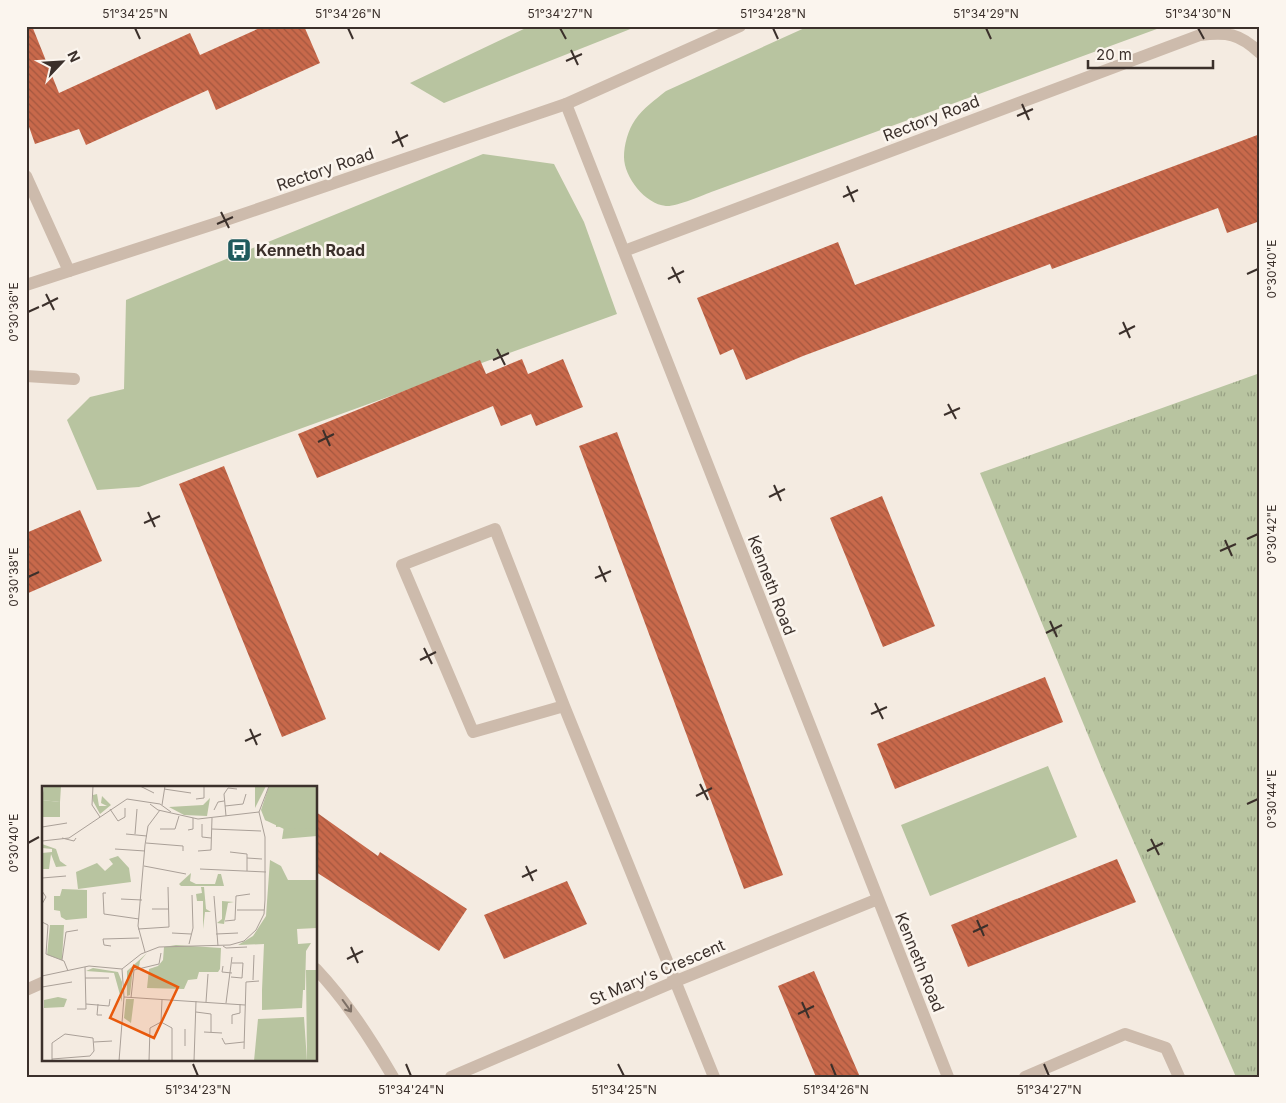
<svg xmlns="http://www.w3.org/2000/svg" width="1286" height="1103" viewBox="0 0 1286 1103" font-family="Inter,sans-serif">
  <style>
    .green { fill: #b8c4a0 }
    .park { fill: url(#park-tufts) }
    .building { fill: url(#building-back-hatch) }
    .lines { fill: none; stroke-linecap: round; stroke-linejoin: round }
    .service { stroke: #cdbbac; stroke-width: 12 }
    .minor { stroke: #cdbbac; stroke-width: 12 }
    .tertiary { stroke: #cdbbac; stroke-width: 12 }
    .oneway { stroke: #7d6f65 }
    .ticks { fill: none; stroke: #3b302b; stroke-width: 2 }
    .labels { text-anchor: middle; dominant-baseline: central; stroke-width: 5; stroke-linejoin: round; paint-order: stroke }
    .street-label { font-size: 16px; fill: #3b302b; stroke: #fbf5ee }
    .poi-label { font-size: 16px; font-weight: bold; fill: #3b302b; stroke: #fbf5ee; text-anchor: start }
    .inset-road { fill: none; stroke: #aaa098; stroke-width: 1 }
    .view { fill: #e8590c; fill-opacity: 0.15; stroke: #e8590c; stroke-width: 2.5 }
    .inset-edge { fill: none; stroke: #3b302b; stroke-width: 2.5 }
    .neatline { fill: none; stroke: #3b302b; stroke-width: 2 }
    .ticks-label { font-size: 12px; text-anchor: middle; fill: #3b302b }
  </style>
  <defs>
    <pattern id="park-tufts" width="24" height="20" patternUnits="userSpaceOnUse" patternTransform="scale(1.25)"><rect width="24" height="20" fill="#b8c4a0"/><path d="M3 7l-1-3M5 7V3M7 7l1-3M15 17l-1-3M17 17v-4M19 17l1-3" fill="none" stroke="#97a083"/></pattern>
    <pattern id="building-back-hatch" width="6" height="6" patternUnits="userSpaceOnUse" patternTransform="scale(1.25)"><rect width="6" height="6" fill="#c8694b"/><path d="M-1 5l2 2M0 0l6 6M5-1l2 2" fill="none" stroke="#a4573f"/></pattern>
  </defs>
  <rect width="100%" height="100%" fill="#f4ebe1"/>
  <path class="green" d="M530 26H638L444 103 410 83Z
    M809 26H1165L714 191C703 195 676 207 666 206 645 204 624 177 624 157 624 145 628 130 635 120 643 108 655 100 666 91Z
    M483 154 554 164 584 222 617 314 139 487 97 490 67 420 90 397 124 389 126 300Z
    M1048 766 1077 837 930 896 901 825Z"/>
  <path class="park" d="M1260 373V1077H1236L1102 769 980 473Z"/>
  <path class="building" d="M26 26H32L59 93 190 33 200 55 264 26H304L320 63 216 110 208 90 86 145 79 129 35 144 26 118Z
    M1260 134V221L1227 233 1218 208 1052 269 1050 264 803 356 746 380 733 349 720 355 697 298 838 242 855 285Z
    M522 359 528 374 563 359 583 407 536 426 531 414 501 426 493 406 317 478 298 434 480 360 486 374Z
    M617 432 783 875 744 889 579 446Z
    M224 466 326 719 282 737 179 484Z
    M882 496 935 626 883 647 830 518Z
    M80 510 102 561 26 594V533Z
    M1045 677 1063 722 895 789 877 744Z
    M316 812 378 856 380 852 467 909 439 951 316 872Z
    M1117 859 1136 902 968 967 951 925Z
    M567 881 587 924 504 959 484 915Z
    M814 971 860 1077H816L778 986Z"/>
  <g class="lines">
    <path class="service" d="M26 376 74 379
      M564 706 473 732 402 565 495 529 564 706 714 1077
      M1025 1077 1125 1034 1166 1048 1179 1077"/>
    <path class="minor" d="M566 104 948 1077
      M26 176 69 271
      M624 251 1200 35C1227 32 1239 33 1260 53
      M316 969C347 1002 370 1038 393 1077
      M26 990 44 982
      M451 1077 676 981 878 899"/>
    <path class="tertiary" d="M26 285 220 222 566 104 740 26"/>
  </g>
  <defs><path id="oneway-shaft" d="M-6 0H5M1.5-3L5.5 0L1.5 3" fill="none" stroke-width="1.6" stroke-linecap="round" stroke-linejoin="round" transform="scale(1.25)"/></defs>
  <use class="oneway" href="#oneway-shaft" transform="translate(347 1006) rotate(54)"/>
  <path class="ticks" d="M135 28 140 39M348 28 353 39M560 28 566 39M773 28 778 39M986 28 991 39M1198 28 1204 39M571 50 578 65M566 61 582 54M1022 104 1029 120M1017 116 1033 109M396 131 403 147M392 143 408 135M847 186 854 202M843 197 858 190M221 212 229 228M217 224 233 217M672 267 680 283M1247 274 1258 269M668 279 684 271M46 294 54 310M42 306 58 298M28 312 39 307M1123 322 1130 338M1119 334 1135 326M497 349 505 365M493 360 509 353M948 404 956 419M944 415 960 408M323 430 330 446M318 442 334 434M774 485 781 501M769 497 785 489M148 512 155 527M144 523 160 516M1247 539 1258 534M1225 540 1232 556M1220 551 1236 544M599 566 606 582M28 577 39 572M595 578 611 571M1050 621 1057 637M1046 633 1062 625M424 648 432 664M420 660 436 652M875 703 883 719M871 714 887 707M250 729 257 745M245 741 261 734M700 784 708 800M696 796 712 788M1247 804 1258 799M1151 839 1159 855M28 843 39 837M1147 851 1163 843M526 866 533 881M522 877 537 870M977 920 984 936M973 932 988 925M351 947 358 963M347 959 363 951M802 1002 809 1018M798 1014 814 1006M193 1064 198 1076M406 1064 411 1076M618 1064 624 1076M831 1064 836 1076M1044 1064 1049 1076"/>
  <defs>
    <symbol id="bus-square" viewBox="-11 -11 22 22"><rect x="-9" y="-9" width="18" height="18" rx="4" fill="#1f5a5e" stroke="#fbf5ee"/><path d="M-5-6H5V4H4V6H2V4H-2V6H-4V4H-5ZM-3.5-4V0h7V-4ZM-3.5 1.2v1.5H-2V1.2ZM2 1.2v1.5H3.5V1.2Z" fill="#fff"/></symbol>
  </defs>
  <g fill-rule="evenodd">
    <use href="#bus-square" x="225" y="236" width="28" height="28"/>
  </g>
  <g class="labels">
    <g class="street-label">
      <text transform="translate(931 118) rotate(-21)">Rectory Road</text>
      <text transform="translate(325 169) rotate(-19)">Rectory Road</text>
      <text transform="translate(772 585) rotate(69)">Kenneth Road</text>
      <text transform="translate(920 962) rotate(68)">Kenneth Road</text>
      <text transform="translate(657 972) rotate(-23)">St Mary's Crescent</text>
    </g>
    <g class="poi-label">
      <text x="256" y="250">Kenneth Road</text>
    </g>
  </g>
  <g transform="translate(42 786)">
    <rect width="275" height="275" fill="#f4ebe1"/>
    <path d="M2 0H19L18 16 0 14ZM227 0H275V50L240 53 242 40 234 41V37L223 34 219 24ZM55 8 57 20H65L59 17 60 10 69 19 58 28 51 15V9ZM168 12 165 30 142 29 127 21 161 19ZM0 58 14 63 18 75 25 80 14 81 9 68 7 83H0V67L10 66V63L0 62ZM76 70 87 82 89 96 36 103 34 86 55 77 63 85 71 78 67 73ZM149 87 148 95 154 98H173L176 88H179L182 100H139L137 98ZM159 101H162L164 123 169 126H163L161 143V115H155L154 108 160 107ZM180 115 192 116 186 117 182 138 175 137 180 133ZM105 167 98 175 97 181 91 182 88 209 85 210V185ZM51 182 76 186 80 196V216L72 187 44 185ZM264 184H275V275H265ZM220 204H261L260 222 220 224ZM84 213H92L89 237 82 232Z" fill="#b8c4a0"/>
    <path d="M0 0V14L18 16V31H0ZM228 0H238L239 3 275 0V42L242 43 223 34Z" fill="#b8c4a0"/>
    <path d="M213 0H224L213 22ZM228 74 239 80 246 94H275V142L255 143 256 158 269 157 264 165 263 204H220L222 158 196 159 211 150 224 130ZM20 103 45 104V132L24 134 19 131 18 125 12 124V110H18ZM8 139H22L20 174 5 169ZM134 159 179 162 178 183 176 186H157L155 193 146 194 142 203 105 202 107 183 116 180 121 174 122 161ZM16 211 25 213 22 221 2 222V214ZM262 231 265 275H212L216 233Z" fill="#b8c4a0"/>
    <path class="inset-road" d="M51 0 50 19 58 31M98 0 112 7M122 3 149 7M154 13 162 12V0M108 18 116 24 156 33 217 26M120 19 123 0M183 20 201 18 204 8M68 23 76 35 83 31V22M172 24 176 16 182 15M184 30 182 8 186 2 195 3M160 38V51L169 52M0 41 25 37M118 43H133L137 30M170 43 219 45M146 44 151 43V32M84 48 105 50M93 48 95 23M20 52 32 55 34 52M0 55 27 52 85 13 118 18 129 26M104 57 141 60V65M73 63 103 65M156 65 169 64 170 32M188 66 205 68V85M205 72 220 73M102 80 144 88M158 83 224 86M0 92 24 90M0 105 4 111 0 118M64 107H61L62 128 97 133M172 110 176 160M79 113 100 114M110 123H127M195 124H222M183 135 193 134 194 110 208 108M0 136 6 139 4 168 22 175 26 185M96 143 127 141 126 101M130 147 149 148M174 148 196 147M147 158 151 142 150 109M69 160 62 159 61 153 97 152M181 160 184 162 205 161M103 166 96 140 103 59 106 40 118 24M20 174 24 146 36 144M181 180 180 186 190 187M80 183 99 168 117 161 188 159 202 155 214 144 222 128 223 114V51L217 26 227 0M0 190 47 180 80 183M189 191 200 192 201 177H190M43 192H67M211 194 212 169M0 201 30 196M82 211 203 219M89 212 92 184 117 178 119 167M0 214V231M164 216 166 188M184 217 190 171M44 218 67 220 68 213M56 218 55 229H60M35 223H44L43 181M154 226 169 228V246M119 236 120 214M190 238V229L198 227V218M162 246 180 247M180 252 183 258 202 256M52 256 70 255M143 260V243M202 263 204 196 217 195M10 273 48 270 52 265 51 252 23 248 10 257V275M77 275 82 211 80 183M107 275 108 242 119 236 130 242V275M152 275 154 215"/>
    <path class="view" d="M92 180 136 201 112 252 68 232Z"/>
    <rect width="275" height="275" class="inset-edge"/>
  </g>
  <rect width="1286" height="1103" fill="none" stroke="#fbf5ee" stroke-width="55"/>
  <g transform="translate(62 62) rotate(65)" stroke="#fbf5ee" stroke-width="4" paint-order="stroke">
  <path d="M0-4L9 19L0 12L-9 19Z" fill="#3b302b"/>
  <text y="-8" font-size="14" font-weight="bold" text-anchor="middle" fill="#3b302b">N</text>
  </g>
  <path d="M1088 60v8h125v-8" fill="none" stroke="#3b302b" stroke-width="2.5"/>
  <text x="1096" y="60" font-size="15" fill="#3b302b" stroke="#fbf5ee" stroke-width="4" paint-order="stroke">20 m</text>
  <rect x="28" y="28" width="1230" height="1048" class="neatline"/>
  <g class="ticks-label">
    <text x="135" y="18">51°34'25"N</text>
    <text x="348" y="18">51°34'26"N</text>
    <text x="560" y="18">51°34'27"N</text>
    <text x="773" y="18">51°34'28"N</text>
    <text x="986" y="18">51°34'29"N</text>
    <text x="1198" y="18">51°34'30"N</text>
    <text transform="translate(1272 269) rotate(-90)" y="4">0°30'40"E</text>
    <text transform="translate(14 312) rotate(-90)" y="4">0°30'36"E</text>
    <text transform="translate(1272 534) rotate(-90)" y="4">0°30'42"E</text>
    <text transform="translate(14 577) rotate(-90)" y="4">0°30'38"E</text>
    <text transform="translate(1272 799) rotate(-90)" y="4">0°30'44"E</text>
    <text transform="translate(14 843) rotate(-90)" y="4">0°30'40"E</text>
    <text x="198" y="1094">51°34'23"N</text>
    <text x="411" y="1094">51°34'24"N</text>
    <text x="624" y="1094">51°34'25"N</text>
    <text x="836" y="1094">51°34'26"N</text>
    <text x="1049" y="1094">51°34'27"N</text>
  </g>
</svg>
